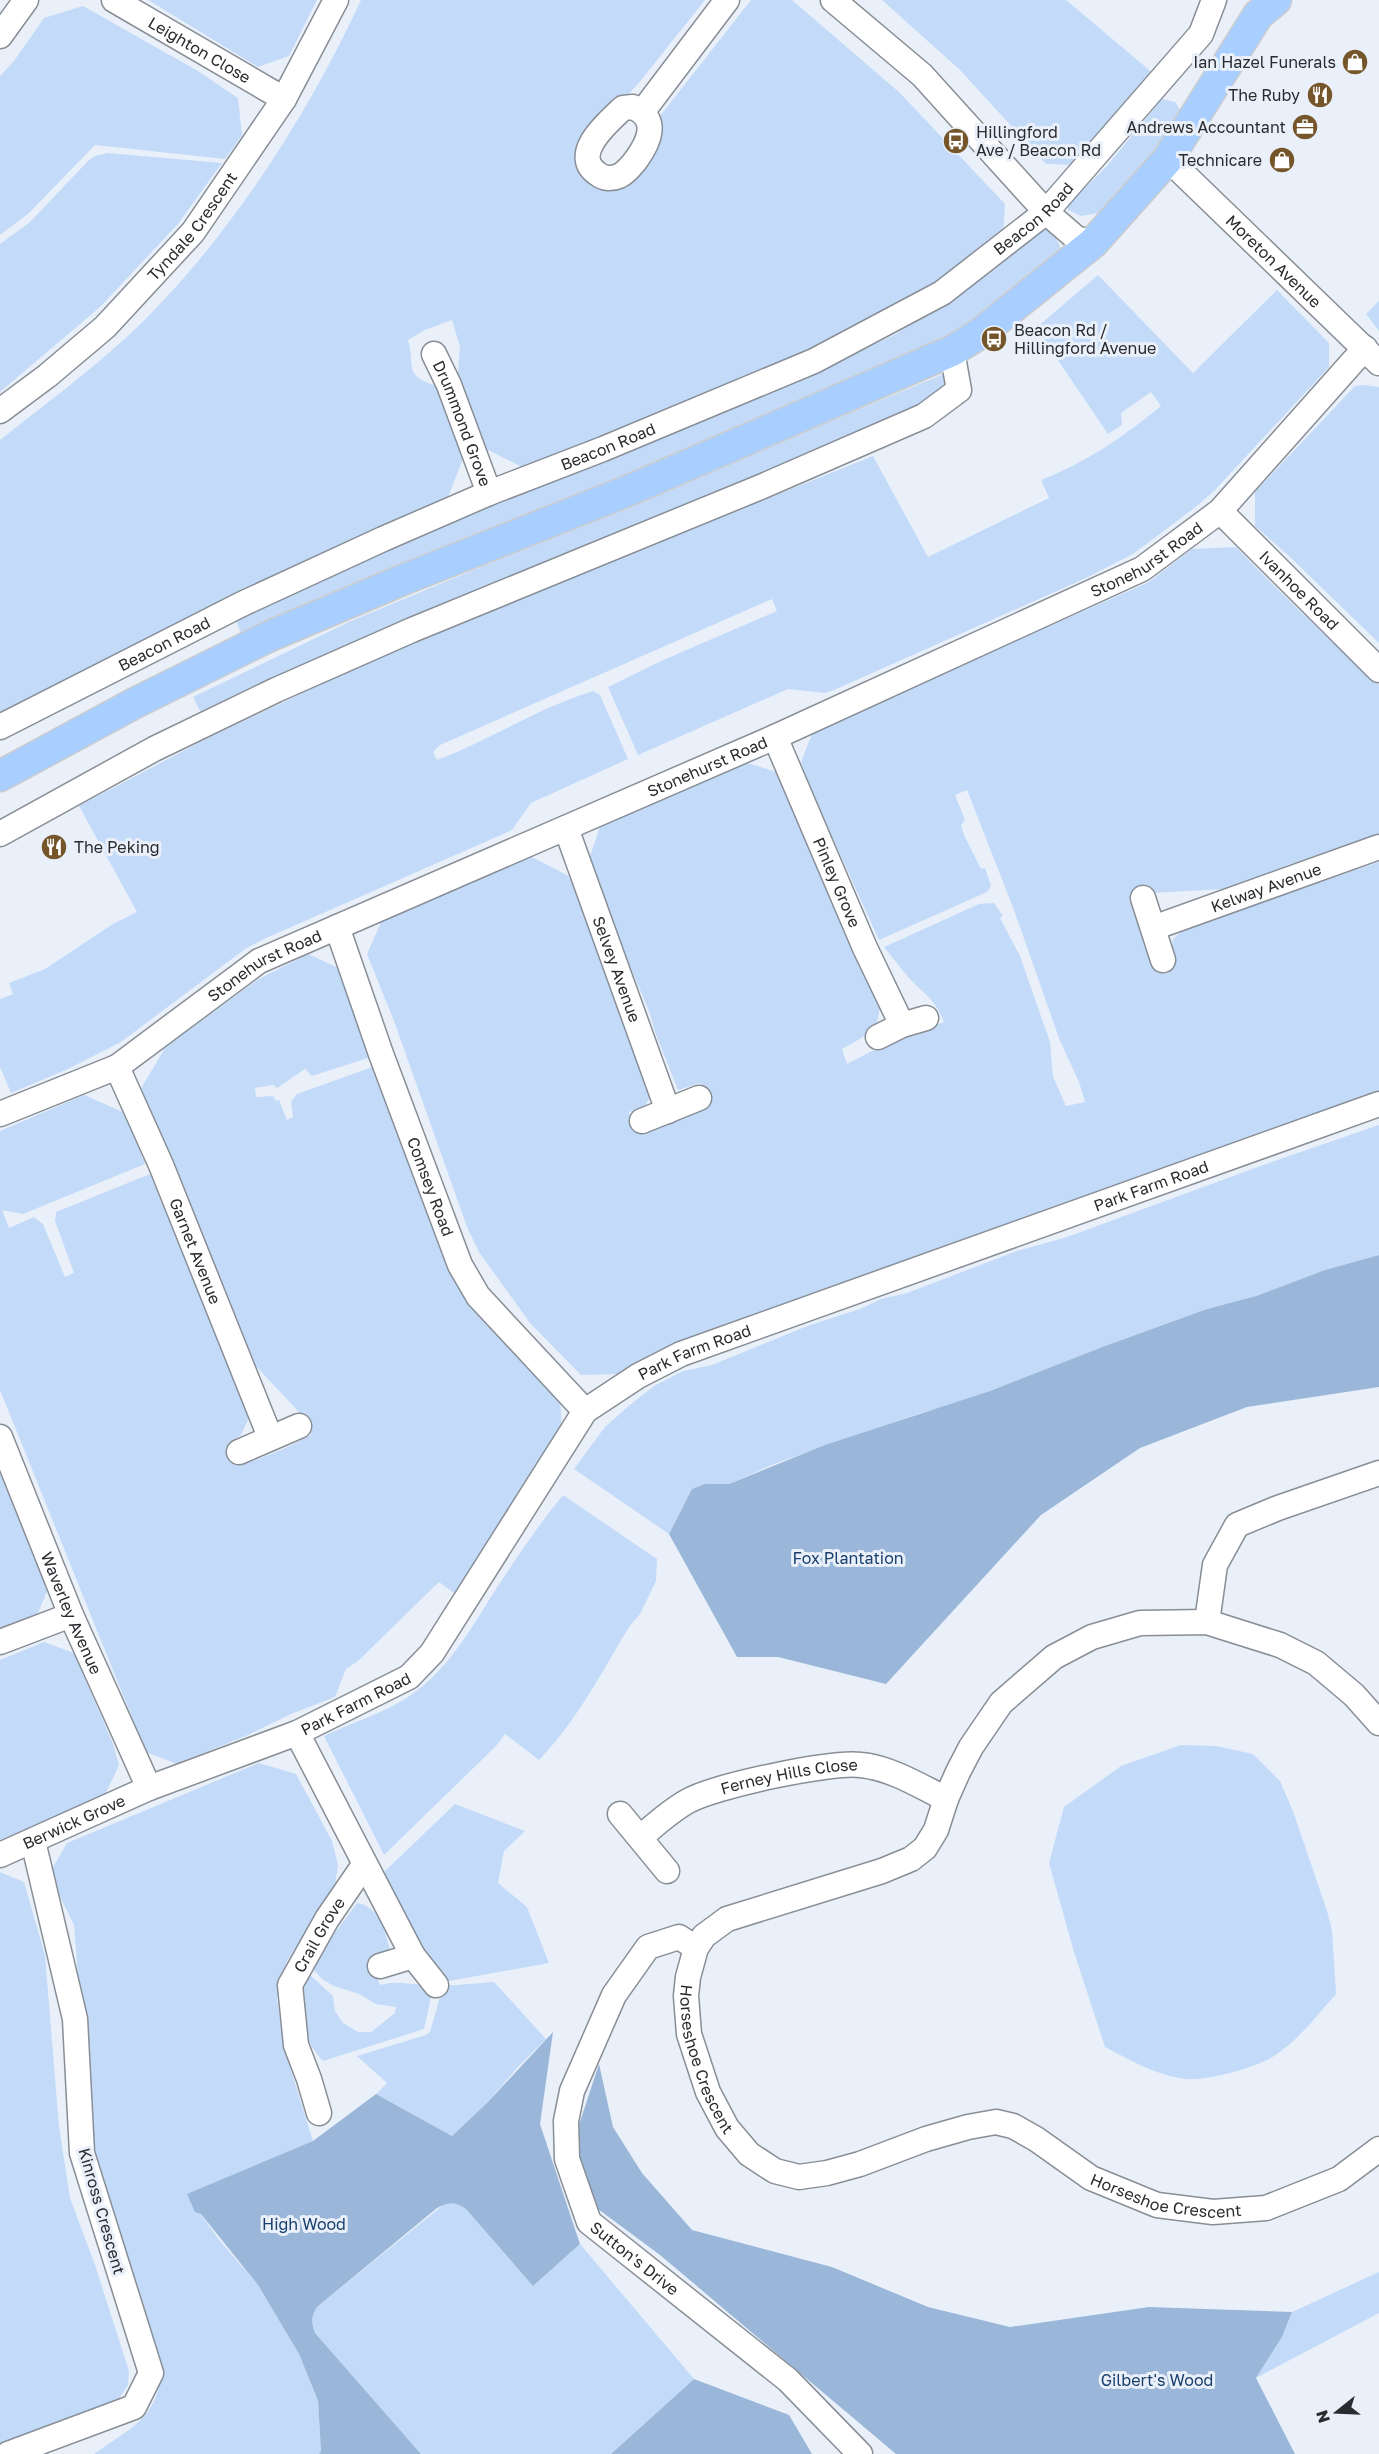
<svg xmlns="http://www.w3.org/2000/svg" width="1379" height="2454" viewBox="0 0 1379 2454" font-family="'Golos Text',sans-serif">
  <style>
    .green { fill: #c3dbf9 }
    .forest { fill: #9ab7da }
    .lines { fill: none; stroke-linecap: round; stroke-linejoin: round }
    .minor-casing { stroke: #888e96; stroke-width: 27 }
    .major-casing { stroke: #cccccd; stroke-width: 33 }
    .minor { stroke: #fff; stroke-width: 24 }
    .major { stroke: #a8cfff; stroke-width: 30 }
    .labels { text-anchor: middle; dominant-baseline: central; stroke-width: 6; stroke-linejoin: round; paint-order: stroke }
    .street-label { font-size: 16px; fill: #292b2e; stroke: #eaf0f9 }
    .poi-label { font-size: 16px; fill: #292b2e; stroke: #eaf0f9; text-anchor: end }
    .park-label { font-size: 16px; fill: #183f6d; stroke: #eaf0f9 }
  </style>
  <rect width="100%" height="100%" fill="#eaf0f9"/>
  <path class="green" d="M148 0H317L289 56 258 67Z
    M361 0H705L638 84 594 131 601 184 660 127V116L751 0H792L900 93 1005 204 1003 236 944 279 858 331 528 470 478 445 457 384 460 347 452 320 425 330 408 340C416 367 402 375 437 386L464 456 446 502 0 716V440C44 405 89 372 130 334 226 243 306 119 361 0Z
    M882 0H1066L1154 74 1077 165 1046 164 960 70Z
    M83 6 198 71 238 98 242 135 225 159 95 145 28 214 0 235V76L14 61 44 18Z
    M1162 99 1175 102 1182 113 1152 161 1104 212 1081 216 1068 210V205L1106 167Z
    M108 153 222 163 178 224 100 307 0 392V244L30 222 89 160 95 156Z
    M1044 229 1053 233 1060 246 1059 259 932 352 245 643 235 618 376 552 830 366 896 334 988 272 1034 233Z
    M1098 275 1193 373 1277 290 1329 343V367L1215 490 1197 506 1133 554 1084 579 834 690 825 693 788 689 638 755 608 687 661 661 777 611 772 599 440 745 433 752 437 760C490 740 538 708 593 691L600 695 628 759 531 803 512 830 264 939 245 949 121 1042 68 1069 11 1093 0 1067V999L13 994 9 983 45 969 113 924 137 912 79 806 206 739 355 668 486 612 873 456 928 557 1049 498 1041 480C1085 463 1125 436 1161 406L1151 392 1121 413 1122 425 1108 434 1036 328Z
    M1379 301V331L1366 314Z
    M946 373 952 377 940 397 203 717 193 697 351 621Z
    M1364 385 1379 387V643L1290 557 1255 526V492L1355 386Z
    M1236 547C1282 595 1330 640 1379 685V837L1291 864 1225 889 1150 893 1139 894 1130 899 1142 933 1171 953 1173 939 1188 926 1379 862V1093L768 1311 680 1341 618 1374 581 1375 530 1323 479 1252 467 1227 394 1021 367 954 382 920 530 856 567 875 572 882 591 926 652 1095 643 1108 629 1112 634 1130 652 1127 706 1090 700 1083 678 1090 655 1032 649 1011 587 865 601 824 744 762 780 773 877 996C886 1026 866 1036 842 1049L847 1064 887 1043 944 1022C935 999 924 994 908 977 900 967 892 957 884 947L979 904 994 903 1003 916 1000 918 1020 956 1050 1042 1053 1077 1066 1106 1085 1102 1079 1082 1060 1041 1014 910 967 790 955 795 965 820 961 825 964 835 981 869 985 868 991 886 987 892 879 940 810 788 801 762 813 731 1149 582 1192 549Z
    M308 954 343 970 374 1056 312 1076 305 1069 277 1088 273 1085 255 1088 256 1097 273 1096 276 1101 279 1100 287 1120 293 1117 291 1102 297 1094 378 1065 432 1212 560 1396 562 1435 474 1569 454 1593 439 1582 358 1661 346 1669 335 1697 291 1714 248 1735 177 1764 146 1752 0 1390V1131L84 1095 125 1113 145 1164 23 1214 2 1210 9 1228 34 1217 43 1224 65 1277 74 1273 55 1221 56 1212 150 1174 249 1418 241 1435 228 1443 237 1464C257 1462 293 1445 311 1435L310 1426 300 1413 252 1362 217 1272 140 1090 165 1048 257 980Z
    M1379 1125V1255L1325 1270 1256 1296 1207 1309 1105 1346 990 1391 945 1407 921 1413 774 1464 729 1484H705L692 1489 669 1534 574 1469 605 1427 631 1404 654 1386 683 1371 712 1365 810 1325 860 1309 881 1299 907 1293 1017 1251 1067 1237 1263 1165Z
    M0 1472 48 1589 35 1620 0 1634Z
    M563 1495 657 1559 656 1581 640 1614 629 1627C602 1672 576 1722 539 1760L505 1734 496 1746 384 1855 324 1736C353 1722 385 1713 411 1695 445 1672 468 1634 489 1600 512 1564 536 1528 563 1495Z
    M44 1642 74 1653 113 1744 119 1765 104 1797 0 1840V1660Z
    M1181 1745 1216 1746 1253 1754 1280 1781 1294 1814 1327 1911 1332 1930 1336 1994C1317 2015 1298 2041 1274 2056 1256 2068 1207 2081 1186 2079 1157 2076 1130 2060 1105 2047L1074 1952 1049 1863 1064 1807 1121 1766Z
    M259 1763 296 1774 332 1841 338 1865 335 1886 287 1961 277 1998 284 2048 313 2141 187 2195 220 2241 258 2285 299 2354 318 2402 321 2451 319 2454H94C130 2428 163 2416 160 2364L97 2177 91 2134 74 1925 49 1874 67 1843Z
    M455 1804 525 1831 504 1851 498 1883 527 1907 549 1963 438 1983 382 1874Z
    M0 1872 24 1882 45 1955 59 2126 70 2198 94 2262 129 2371 128 2385 117 2402 0 2444Z
    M357 1903C378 1905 386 1932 390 1950L382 1965 374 1971 380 1985C397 1980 407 1985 424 1984L432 1993 424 2029 323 2061C300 2037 295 2004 309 1974L333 1996 335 2011 343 2023 358 2032H371L395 2013 396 2007 376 2004 359 1994 334 1986 323 1980 312 1968 315 1960Z
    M494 1982 546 2039 517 2068 488 2102 452 2136 376 2094 387 2083 357 2056 426 2035 430 2032 443 1986Z
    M447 2202 458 2203 466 2209 533 2286 580 2244 694 2379 611 2454H421L315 2333C311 2322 311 2317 317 2307Z
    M1379 2272V2313L1256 2378 1282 2337 1292 2312Z"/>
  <path class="forest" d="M1379 1255V1387L1247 1407 1140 1448 1041 1515 886 1684 778 1657H737L669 1534 692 1489 705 1484H729L825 1445 990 1391 1105 1346 1207 1309 1256 1296 1325 1270Z
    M553 2032 540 2124 580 2244 533 2286 466 2209C455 2201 449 2202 437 2208L317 2307C311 2317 311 2322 315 2333L421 2454H319L321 2451 318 2401 299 2354 258 2285 201 2214 195 2212 187 2194 313 2141 376 2094 452 2136 488 2102Z
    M599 2064 613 2127 642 2173 692 2230 832 2267 928 2307 1010 2327 1149 2307 1292 2312 1282 2337 1256 2378 1295 2454H896L660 2255 598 2209 574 2140Z
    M694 2379 789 2415 812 2454H611Z"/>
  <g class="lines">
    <defs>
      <g id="minor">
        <path id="s1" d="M114 0 284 99"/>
        <path d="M833 0 922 75 1046 212 1076 238 1093 243"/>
        <path d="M0 36 26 0"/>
        <path d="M633 107C660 119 649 142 636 160 631 166 627 172 619 176 612 179 604 179 598 174 569 155 608 122 623 108Z"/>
        <path d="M643 111 727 0"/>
        <path id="s2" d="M1168 159 1379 363"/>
        <path id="s3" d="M434 354 449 385 489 493"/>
        <path id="s4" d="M0 411 47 376 105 327 193 232 284 99 336 0"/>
        <path id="s5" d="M1220 511 1379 670"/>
        <path id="s6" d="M0 727 242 604 383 539 489 493 603 449 814 361 942 293 1046 212 1201 34 1214 0"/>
        <path id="s7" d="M775 737 865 948 902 1025"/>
        <path id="s8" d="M566 828 668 1111"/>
        <path d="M0 834 154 749 276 690 412 630 763 486 924 416 959 390 952 351"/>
        <path d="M1143 898 1163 960"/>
        <path id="s9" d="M337 927 381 1054 460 1265 478 1296 585 1411"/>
        <path id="s10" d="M1153 928 1379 847"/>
        <path d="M878 1037 902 1025 926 1018"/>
        <path id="s11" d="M117 1067 161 1165 270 1437"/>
        <path id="s12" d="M0 1114 117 1067 259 961 775 737 1142 569 1220 511 1365 348"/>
        <path d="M642 1121 699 1098"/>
        <path id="s13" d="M0 1437 71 1615 149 1788"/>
        <path d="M239 1452 299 1426"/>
        <path d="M1207 1622 1215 1565 1237 1525 1278 1508 1379 1473"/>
        <path d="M0 1642 71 1615"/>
        <path id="s14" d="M1379 1723 1354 1695 1316 1663 1280 1645 1207 1622 1140 1623 1092 1637 1054 1657 1001 1703 971 1747 958 1772 946 1799 936 1830 925 1848 911 1859 882 1871 727 1919 704 1936 696 1948 688 1977 686 1996 689 2034 708 2092 727 2128 749 2154 775 2171 799 2177 827 2173 860 2164 926 2139 968 2127 996 2122 1013 2126 1036 2139 1091 2178 1157 2205 1213 2212 1266 2208 1339 2179 1379 2149"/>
        <path d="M297 1733 413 1956 436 1985"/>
        <path d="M620 1814 667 1871"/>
        <path id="s15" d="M641 1837C656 1824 670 1811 688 1801 715 1786 831 1761 861 1765 891 1768 920 1786 946 1799"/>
        <path id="s16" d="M0 1855 149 1788 297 1733 409 1677 432 1653 585 1411 638 1376 681 1354 1379 1104"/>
        <path id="s17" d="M696 1948 679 1937 648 1947 614 1995 572 2091 566 2121 567 2159 589 2222 788 2380 860 2454"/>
        <path d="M380 1966 413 1956"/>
        <path id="s18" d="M319 2113 309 2079 296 2045 290 1985 327 1919 364 1865"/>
        <path d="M8 2454 134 2407 151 2373 82 2153 75 2019 33 1841"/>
      </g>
      <path id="major" d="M0 776 135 703 270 636 405 579 625 492 952 351 981 333 1093 243 1168 159 1258 15 1276 0"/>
    </defs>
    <use href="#minor" class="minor-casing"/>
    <use href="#major" class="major-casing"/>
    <use href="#minor" class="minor"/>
    <use href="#major" class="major"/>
  </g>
  <defs>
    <symbol id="shop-disc" viewBox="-11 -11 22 22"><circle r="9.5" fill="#75562b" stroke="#eaf0f9"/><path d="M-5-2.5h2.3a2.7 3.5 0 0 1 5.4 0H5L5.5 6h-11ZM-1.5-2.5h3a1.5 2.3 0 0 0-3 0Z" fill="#fff"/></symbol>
    <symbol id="restaurant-disc" viewBox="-11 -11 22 22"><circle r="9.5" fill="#75562b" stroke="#eaf0f9"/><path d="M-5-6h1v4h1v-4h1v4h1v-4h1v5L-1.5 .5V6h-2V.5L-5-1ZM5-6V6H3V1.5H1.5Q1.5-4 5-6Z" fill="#fff"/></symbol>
    <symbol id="office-disc" viewBox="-11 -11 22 22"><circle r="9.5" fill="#75562b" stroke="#eaf0f9"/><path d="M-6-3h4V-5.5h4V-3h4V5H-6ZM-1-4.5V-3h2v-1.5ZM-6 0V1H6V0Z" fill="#fff"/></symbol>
    <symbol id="bus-disc" viewBox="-11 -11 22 22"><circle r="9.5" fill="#75562b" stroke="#eaf0f9"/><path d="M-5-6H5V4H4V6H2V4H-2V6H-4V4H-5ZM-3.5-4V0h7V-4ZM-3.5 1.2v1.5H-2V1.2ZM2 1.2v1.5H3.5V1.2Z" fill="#fff"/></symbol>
  </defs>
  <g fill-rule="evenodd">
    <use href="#shop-disc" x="1340" y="47" width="30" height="30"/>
    <use href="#restaurant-disc" x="1305" y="80" width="30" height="30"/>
    <use href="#office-disc" x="1290" y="112" width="30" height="30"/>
    <use href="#bus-disc" x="941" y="126" width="30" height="30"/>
    <use href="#shop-disc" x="1267" y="145" width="30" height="30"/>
    <use href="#bus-disc" x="979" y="324" width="30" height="30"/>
    <use href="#restaurant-disc" x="39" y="832" width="30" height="30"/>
  </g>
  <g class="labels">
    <g class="street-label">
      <text stroke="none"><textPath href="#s1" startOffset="99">Leighton Close</textPath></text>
      <text stroke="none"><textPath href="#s6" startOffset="1156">Beacon Road</textPath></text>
      <text stroke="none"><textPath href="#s4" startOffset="268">Tyndale Crescent</textPath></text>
      <text stroke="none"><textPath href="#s2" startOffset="147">Moreton Avenue</textPath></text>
      <text stroke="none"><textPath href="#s3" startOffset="75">Drummond Grove</textPath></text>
      <text stroke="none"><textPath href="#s6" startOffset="670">Beacon Road</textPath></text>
      <text stroke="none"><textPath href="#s12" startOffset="1278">Stonehurst Road</textPath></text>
      <text stroke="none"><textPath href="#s5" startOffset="112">Ivanhoe Road</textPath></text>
      <text stroke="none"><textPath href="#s6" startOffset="184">Beacon Road</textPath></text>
      <text stroke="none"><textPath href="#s12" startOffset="792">Stonehurst Road</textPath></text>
      <text stroke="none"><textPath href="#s7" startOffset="158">Pinley Grove</textPath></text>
      <text stroke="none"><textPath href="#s10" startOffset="120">Kelway Avenue</textPath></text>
      <text stroke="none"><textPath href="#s12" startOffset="306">Stonehurst Road</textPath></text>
      <text stroke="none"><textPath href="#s8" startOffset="150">Selvey Avenue</textPath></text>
      <text stroke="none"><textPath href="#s16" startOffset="1377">Park Farm Road</textPath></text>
      <text stroke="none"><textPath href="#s9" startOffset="276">Comsey Road</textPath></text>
      <text stroke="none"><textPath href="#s11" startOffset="200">Garnet Avenue</textPath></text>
      <text stroke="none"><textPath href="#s16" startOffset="891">Park Farm Road</textPath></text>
      <text stroke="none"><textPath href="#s13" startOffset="190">Waverley Avenue</textPath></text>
      <text stroke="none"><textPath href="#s16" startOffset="387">Park Farm Road</textPath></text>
      <text stroke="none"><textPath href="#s15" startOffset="164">Ferney Hills Close</textPath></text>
      <text stroke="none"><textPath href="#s16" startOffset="81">Berwick Grove</textPath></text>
      <text stroke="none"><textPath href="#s18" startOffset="190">Crail Grove</textPath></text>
      <text stroke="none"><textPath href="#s14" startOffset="969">Horseshoe Crescent</textPath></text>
      <text stroke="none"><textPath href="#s14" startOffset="1527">Horseshoe Crescent</textPath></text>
      <text transform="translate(102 2211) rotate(74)">Kinross Crescent</text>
      <text stroke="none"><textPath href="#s17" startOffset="410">Sutton's Drive</textPath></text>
    </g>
    <g class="poi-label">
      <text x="1336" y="62">Ian Hazel Funerals</text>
      <text x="1300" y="95">The Ruby</text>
      <text x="1286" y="127">Andrews Accountant</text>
      <text x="976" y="132" text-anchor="start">Hillingford<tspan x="976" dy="18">Ave / Beacon Rd</tspan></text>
      <text x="1262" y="160">Technicare</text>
      <text x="1014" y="330" text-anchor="start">Beacon Rd /<tspan x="1014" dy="18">Hillingford Avenue</tspan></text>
      <text x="74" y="847" text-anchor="start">The Peking</text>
    </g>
    <g class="park-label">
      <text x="848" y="1558">Fox Plantation</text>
      <text x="304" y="2224">High Wood</text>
      <text x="1157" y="2380">Gilbert's Wood</text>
    </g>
  </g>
  <g transform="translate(1337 2412) rotate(252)" stroke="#eaf0f9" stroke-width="4.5" paint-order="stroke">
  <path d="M0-4.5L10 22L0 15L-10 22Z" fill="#292b2e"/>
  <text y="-9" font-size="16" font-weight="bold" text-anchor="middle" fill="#292b2e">N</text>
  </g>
</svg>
